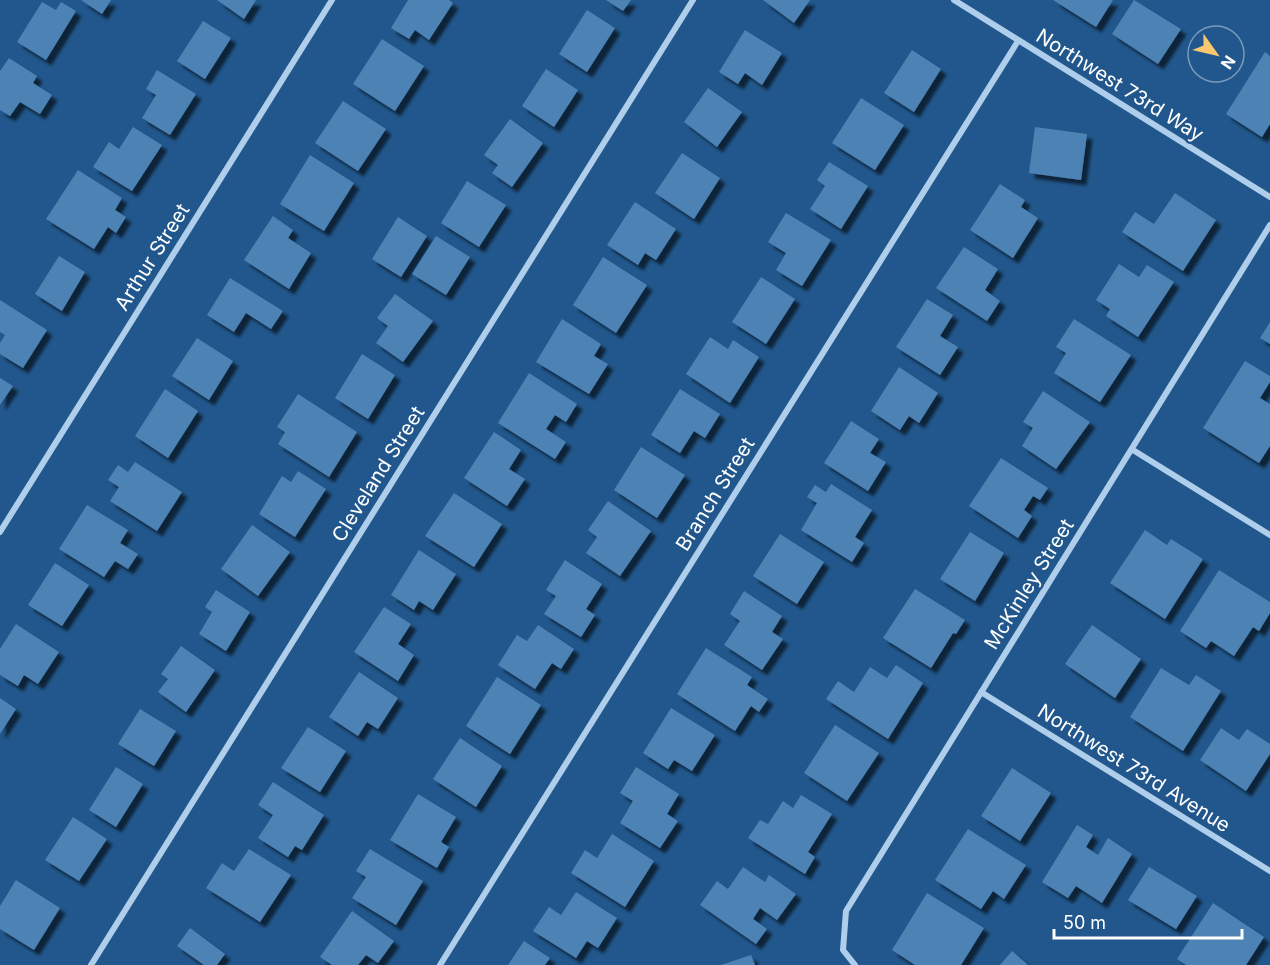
<svg xmlns="http://www.w3.org/2000/svg" width="1270" height="965" viewBox="0 0 1270 965" font-family="Inter,sans-serif">
  <style>
    .building { fill: #4e82b5; filter: url(#shadow) }
    .lines { fill: none; stroke-linecap: round; stroke-linejoin: round }
    .minor { stroke: #afceeb; stroke-width: 6 }
    .labels { text-anchor: middle; dominant-baseline: central; stroke-width: 5; stroke-linejoin: round; paint-order: stroke }
    .street-label { font-size: 20px; fill: #fff; stroke: #21578c }
  </style>
  <defs>
    <filter id="shadow"><feDropShadow dx="5.5" dy="5.5" stdDeviation="1.5" flood-color="#0009"/></filter>
  </defs>
  <rect width="100%" height="100%" fill="#21578c"/>
  <path class="building" d="M81 0H111L102 14Z
    M217 0H256L244 19Z
    M408 0H449L453 3 429 40 415 30 409 39 391 28Z
    M606 0H631L623 11Z
    M763 0H810L794 23Z
    M1053 0H1113L1096 27Z
    M1134 0 1181 29 1158 64 1112 34Z
    M42 2 56 10 61 2 76 11 46 60 17 42Z
    M587 10 615 28 587 72 559 54Z
    M203 21 231 38 205 79 177 61Z
    M745 30 782 53 762 85 745 73 738 84 719 72Z
    M382 39 424 66 395 111 353 84Z
    M912 50 941 69 914 112 884 93Z
    M1265 52 1270 56V124L1262 137 1226 114Z
    M9 58 37 76 33 83 52 95 40 114 20 102 10 116 0 110V71Z
    M546 69 578 90 554 127 522 106Z
    M157 70 196 94 170 135 142 118 156 95 146 89Z
    M708 88 742 112 717 147 684 122Z
    M861 98 904 125 875 170 832 143Z
    M343 101 386 129 358 171 315 143Z
    M510 119 543 143 512 187 492 173 498 165 484 155Z
    M133 127 162 145 132 191 93 167 109 142 119 149Z
    M1035 127 1087 134 1081 180 1029 173Z
    M682 153 720 178 694 219 655 193Z
    M310 155 354 183 324 231 280 204Z
    M829 162 868 186 841 229 810 209 825 186 817 180Z
    M78 170 122 198 115 210 126 217 116 233 108 227 94 249 46 219Z
    M467 181 506 205 479 247 441 223Z
    M1000 184 1025 200 1021 207 1038 218 1013 258 970 230Z
    M1175 193 1216 220 1183 271 1122 232 1135 212 1154 224Z
    M635 202 676 229 656 260 645 253 638 265 607 245Z
    M786 213 831 240 802 286 776 270 786 253 768 242Z
    M273 216 293 230 288 238 311 253 289 289 244 260Z
    M398 217 427 236 401 277 372 259Z
    M436 236 470 257 446 295 412 274Z
    M964 247 998 269 985 290 1000 301 987 321 936 288Z
    M59 256 85 272 62 311 35 294Z
    M603 257 647 285 616 333 573 305Z
    M1119 264 1139 277 1147 265 1174 282 1138 337 1106 316 1110 309 1096 300Z
    M761 277 795 299 766 344 732 322Z
    M230 278 283 311 271 329 246 313 234 332 207 315Z
    M395 294 433 321 403 362 376 343 388 326 377 318Z
    M927 299 953 315 940 336 958 347 940 375 896 347Z
    M0 300 47 330 23 368 0 354V343L5 335 0 332Z
    M562 319 601 344 594 356 608 364 589 394 536 362Z
    M1074 319 1131 355 1100 402 1054 373 1066 353 1056 347Z
    M1270 322V344L1260 338Z
    M710 337 728 349 733 340 759 357 730 403 686 374Z
    M197 338 233 361 209 400 172 376Z
    M362 354 395 375 368 419 335 398Z
    M1245 361 1270 376V382L1260 398 1270 404V446L1259 463 1203 428Z
    M899 367 938 393 919 423 909 416 900 430 871 411Z
    M529 373 577 404 566 422 555 415 546 429 566 442 555 459 498 423Z
    M0 378 13 386 0 405Z
    M165 389 198 411 168 458 135 436Z
    M680 389 720 414 705 438 694 431 680 453 651 435Z
    M1043 391 1090 422 1056 469 1022 446 1033 428 1023 422Z
    M298 394 357 432 329 477 278 444 285 432 277 427Z
    M851 421 879 439 870 453 886 462 868 491 824 463Z
    M494 432 521 450 509 469 525 479 507 506 464 478Z
    M641 447 685 475 657 518 614 490Z
    M1001 458 1048 488 1040 500 1033 496 1024 510 1032 516 1018 538 969 506Z
    M135 462 182 492 157 531 110 501 119 487 108 480 118 465 128 472Z
    M298 471 326 489 295 537 259 514 282 476 291 482Z
    M831 484 872 510 855 537 864 543 852 562 801 530 817 503 807 497 815 485 826 492Z
    M454 493 502 524 474 567 425 536Z
    M608 501 651 531 620 576 586 553 597 537 588 530Z
    M87 505 128 530 120 543 138 554 128 569 115 561 104 577 59 549Z
    M252 525 290 552 258 596 221 569Z
    M1145 530 1167 545 1171 539 1203 559 1165 619 1110 583Z
    M970 532 1004 553 975 601 940 579Z
    M780 534 824 562 797 604 753 576Z
    M419 550 456 574 433 610 419 601 414 610 391 595Z
    M565 560 602 584 586 609 595 615 581 637 544 614 556 596 546 590Z
    M55 563 89 585 62 626 28 605Z
    M1219 570 1270 602V613L1259 631 1253 627 1234 656 1211 641 1206 648 1180 631Z
    M915 589 965 620 956 634 953 633 931 668 883 638Z
    M216 590 250 612 226 651 199 634 212 612 205 607Z
    M744 591 782 616 772 632 783 639 762 670 724 645 740 621 730 614Z
    M384 607 411 624 398 644 414 655 398 681 354 652Z
    M16 624 59 652 38 684 24 675 18 686 0 675V649Z
    M538 625 574 649 561 669 552 663 535 689 498 665 517 635 527 641Z
    M1092 625 1141 659 1115 698 1065 664Z
    M181 646 215 670 186 712 158 692 168 679 161 674Z
    M706 648 752 677 747 685 768 699 759 712 751 706 735 731 677 694Z
    M896 665 923 683 888 739 826 699 838 681 854 692 870 667 887 678Z
    M1161 668 1189 685 1196 675 1221 691 1183 751 1130 717Z
    M359 672 398 698 378 729 367 722 358 736 329 717Z
    M497 677 541 705 510 754 466 726Z
    M0 698 16 709 0 734Z
    M671 708 715 735 692 771 674 760 668 769 643 753Z
    M140 709 176 731 154 766 118 744Z
    M835 725 879 753 847 801 804 773Z
    M308 727 346 751 320 792 281 768Z
    M1221 728 1239 740 1247 729 1270 744V754L1246 791 1200 760Z
    M460 738 502 766 476 807 433 779Z
    M116 767 143 784 116 827 89 810Z
    M636 767 679 794 667 814 678 821 660 848 620 823 633 801 620 793Z
    M1012 768 1051 793 1020 841 981 816Z
    M273 782 324 815 302 850 295 846 288 857 258 838 273 815 258 805Z
    M418 794 456 817 441 842 449 847 437 868 390 840Z
    M801 795 832 814 808 852 815 857 805 874 748 838 760 820 768 824 783 801 793 808Z
    M73 817 107 839 79 881 45 860Z
    M1077 825 1093 835 1086 847 1098 855 1108 838 1132 854 1102 903 1076 886 1068 898 1042 882Z
    M968 829 1026 865 1004 899 993 891 981 909 935 880Z
    M612 834 654 861 625 907 571 873 585 850 597 858Z
    M249 849 291 875 260 922 206 888 222 863 234 871Z
    M370 849 423 881 396 925 352 898 366 877 356 871Z
    M743 867 765 882 769 875 796 894 777 920 760 908 753 919 767 929 756 944 700 905 717 881 728 889Z
    M1149 867 1197 896 1176 929 1128 900Z
    M16 880 60 908 34 950 0 929V906Z
    M576 892 617 918 598 948 587 941 576 958 533 931 549 907 561 915Z
    M927 893 984 928 961 965H915L892 950Z
    M1213 903 1264 937 1246 965H1186L1177 959Z
    M352 911 394 941 378 963 366 955 358 965H332L320 957Z
    M190 928 225 954 217 965H204L177 946Z
    M524 941 550 958 545 965H508Z
    M1012 951 1028 965H1000Z
    M751 955 755 965H721Z"/>
  <g class="lines">
    <path class="minor" d="M954 0 1270 197
      M1133 450 1270 535
      M0 532 332 0
      M981 692 1270 871
      M91 965 693 0
      M440 965 1018 41
      M855 965 843 950 846 911 1270 225"/>
  </g>
  <g class="labels">
    <g class="street-label">
      <text transform="translate(1120 85) rotate(32)">Northwest 73rd Way</text>
      <text transform="translate(152 257) rotate(-58)">Arthur Street</text>
      <text transform="translate(378 474) rotate(-58)">Cleveland Street</text>
      <text transform="translate(715 494) rotate(-58)">Branch Street</text>
      <text transform="translate(1029 584) rotate(-58)">McKinley Street</text>
      <text transform="translate(1134 768) rotate(32)">Northwest 73rd Avenue</text>
    </g>
  </g>
  <g transform="translate(1216 54) rotate(124)"><circle r="28" fill="#21578c" stroke="#7a9aba" stroke-width="1.5"/>
  <path d="M0-4.5L10 22L0 15L-10 22Z" fill="#f8c870"/>
  <text y="-9" font-size="16" font-weight="bold" text-anchor="middle" fill="#ffffff">N</text>
  </g>
  <path d="M1054 929v9h188v-9" fill="none" stroke="#ffffff" stroke-width="3"/>
  <text x="1063" y="929" font-size="18" fill="#ffffff" stroke="#21578c" stroke-width="4.5" paint-order="stroke">50 m</text>
</svg>
